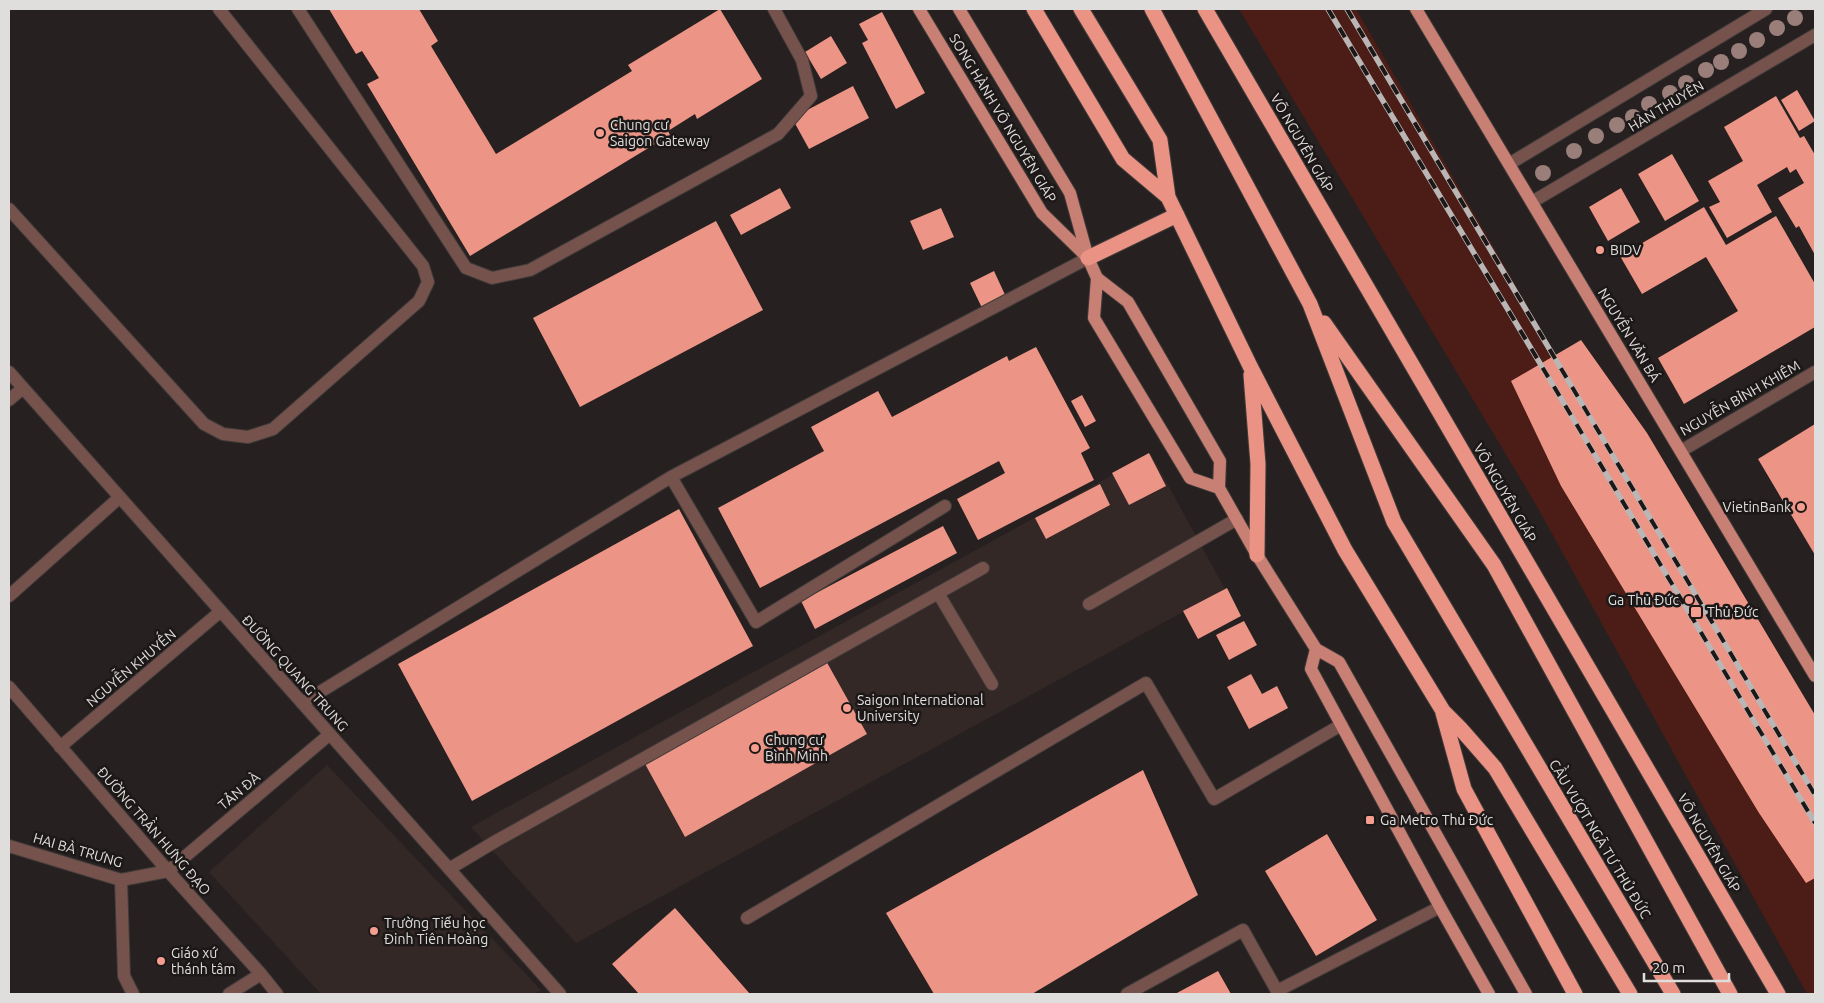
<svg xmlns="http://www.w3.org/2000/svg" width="1824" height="1003" viewBox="0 0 1824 1003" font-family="Ubuntu,sans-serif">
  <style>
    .built { fill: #332826 }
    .green { fill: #4b1d16 }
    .building { fill: #ec9485 }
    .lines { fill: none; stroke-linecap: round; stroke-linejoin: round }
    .minor-casing { stroke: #403b3a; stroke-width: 14 }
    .major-casing { stroke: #403b3a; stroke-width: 14 }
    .highway-casing { stroke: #403b3a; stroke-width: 17 }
    .minor { stroke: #76524c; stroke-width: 12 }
    .major { stroke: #c98074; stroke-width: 12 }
    .highway { stroke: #ea9283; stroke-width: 15 }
    .rail-casing { stroke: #b9b6b5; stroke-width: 5.5 }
    .rail { stroke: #1c1817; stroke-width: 4; stroke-dasharray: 11; stroke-linecap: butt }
    .tree { fill: #9a7e79 }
    .poi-dot { fill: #f59d8e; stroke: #1c1817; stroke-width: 2 }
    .labels { text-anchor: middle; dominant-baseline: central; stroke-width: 5; stroke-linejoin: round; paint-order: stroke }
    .street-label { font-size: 14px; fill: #e0dddd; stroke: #1c1817 }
    .poi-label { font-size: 14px; fill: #e0dddd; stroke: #1c1817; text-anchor: start }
  </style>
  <rect width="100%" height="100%" fill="#262120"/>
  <path class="built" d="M1151 454 1225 589 576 943 471 827Z
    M327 765 541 990 535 994H321L209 872Z"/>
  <path class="green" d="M1239 9H1356L1815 804V994H1807L1535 503Z"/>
  <path class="building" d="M329 9H419L438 41 431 46 496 154 632 71 628 65 720 9 762 79 697 119 695 114 668 131 670 135 470 256 367 84 379 78 362 51 356 54Z
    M882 12 925 93 896 109 862 43 868 40 859 24Z
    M831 36 847 63 821 79 805 52Z
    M853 86 869 118 809 149 792 118Z
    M1797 90 1815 121 1799 131 1781 100Z
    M1776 96 1800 138 1804 136 1815 155V255L1799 226 1796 228 1778 198 1804 183 1796 169 1790 173 1787 167 1757 185 1772 212 1727 238 1709 207 1720 202 1708 181 1743 161 1724 127Z
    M1672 154 1699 201 1665 221 1638 174Z
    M780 188 791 208 741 235 730 215Z
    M1621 188 1640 222 1608 241 1589 207Z
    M1704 207 1726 245 1776 216 1815 284V327L1684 404 1658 358 1738 311 1706 257 1642 294 1620 256Z
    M941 208 954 237 923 250 910 221Z
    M716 221 763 310 580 407 533 318Z
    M994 271 1007 299 983 310 970 283Z
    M1581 340 1647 433 1815 715V878L1806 883 1759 813 1561 486 1511 381Z
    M1036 347 1090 448 1081 453 1094 480 978 540 957 499 1005 473 999 461 760 588 718 508 824 451 811 427 878 391 892 417 1007 356 1009 361Z
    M1082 395 1096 421 1085 427 1071 401Z
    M1815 424V555L1758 459Z
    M1149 453 1166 486 1129 505 1112 473Z
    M1100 484 1110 505 1046 539 1035 518Z
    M679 509 753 646 472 801 398 664Z
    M943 526 957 553 815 629 801 601Z
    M1227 588 1241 616 1198 639 1183 611Z
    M1244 621 1257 645 1229 660 1216 635Z
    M825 659 867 734 685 837 644 762Z
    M1251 674 1262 694 1277 686 1288 708 1249 729 1227 687Z
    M1143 770 1198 895 1032 994H934L886 913Z
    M1327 834 1377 920 1316 956 1265 871Z
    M675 908 750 994H639L612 964Z
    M1218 971 1231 994H1175Z"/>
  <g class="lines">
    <defs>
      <path id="minor" d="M298 9 466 268 492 278 530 270 778 134 811 96 802 60 774 9
        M1509 164 1766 9
        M1532 202 1815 35
        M9 209 204 424 223 434 248 437 273 429 419 301 428 282 423 266 219 9
        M9 372 560 994
        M9 400 23 388
        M1681 451 1815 372
        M671 477 756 622 945 506
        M938 593 992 684
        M9 596 120 497
        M1089 604 1237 519
        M9 687 168 871 261 974 277 994
        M302 703 671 477 1088 258
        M60 747 221 611
        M9 846 121 880 168 871 330 734
        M449 869 496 841 983 568
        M121 880 124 976 133 994
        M747 918 1146 683 1214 799 1341 725
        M229 994 261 974
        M1127 994 1243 930 1277 991 1440 907"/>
      <path id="major" d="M919 9 1042 213 1087 257
        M959 9 1070 193 1088 258 1097 278 1094 318 1190 478 1219 488
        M1416 9 1815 676
        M1097 278 1128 302 1220 461 1219 488 1257 555 1316 649 1339 662 1526 994
        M1316 649 1311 669 1440 907 1489 994"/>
      <path id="highway" d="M1034 9 1123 159 1168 197
        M1081 9 1160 140 1168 197 1251 368 1345 550 1443 711 1460 728 1495 768 1630 994
        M1152 9 1310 304 1394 522 1673 994
        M1205 9 1778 994
        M1088 258 1177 215
        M1324 323 1494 565 1730 994
        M1251 375 1258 464 1257 555
        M1443 713 1464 789 1575 994"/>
    </defs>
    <use href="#minor" class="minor-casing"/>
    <use href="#major" class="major-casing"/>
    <use href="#highway" class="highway-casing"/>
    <use href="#minor" class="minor"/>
    <use href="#major" class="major"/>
    <use href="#highway" class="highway"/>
    <defs>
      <path id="rail" d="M1328 9 1815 823
        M1347 9 1815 795"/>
    </defs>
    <use href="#rail" class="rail-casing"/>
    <use href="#rail" class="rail"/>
  </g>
  <g class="tree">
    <circle cx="1795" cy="18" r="8"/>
    <circle cx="1777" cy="28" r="8"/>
    <circle cx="1757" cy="40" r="8"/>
    <circle cx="1739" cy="51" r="8"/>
    <circle cx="1721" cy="62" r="8"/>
    <circle cx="1706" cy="70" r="8"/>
    <circle cx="1686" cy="83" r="8"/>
    <circle cx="1670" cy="93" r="8"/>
    <circle cx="1649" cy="104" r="8"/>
    <circle cx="1633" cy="117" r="8"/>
    <circle cx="1617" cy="125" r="8"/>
    <circle cx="1596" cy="136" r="8"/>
    <circle cx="1574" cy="151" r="8"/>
    <circle cx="1543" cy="173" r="8"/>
  </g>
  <g class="poi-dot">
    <circle cx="600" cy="133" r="5"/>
    <circle cx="1600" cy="250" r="5"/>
    <circle cx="1801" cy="507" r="5"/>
    <circle cx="1689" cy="600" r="5"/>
    <rect x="1690" y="606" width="12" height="12" rx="2.5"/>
    <circle cx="847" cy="708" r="5"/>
    <circle cx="755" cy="748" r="5"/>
    <rect x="1365" y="815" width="10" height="10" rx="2.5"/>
    <circle cx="374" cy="931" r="5"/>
    <circle cx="161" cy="961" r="5"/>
  </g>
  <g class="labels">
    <g class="street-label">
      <text transform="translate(1666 106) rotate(-31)">HÀN THUYÊN</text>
      <text transform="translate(1003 118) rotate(59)">SONG HÀNH VÕ NGUYÊN GIÁP</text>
      <text transform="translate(1302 143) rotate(60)">VÕ NGUYÊN GIÁP</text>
      <text transform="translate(1629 335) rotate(59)">NGUYỄN VĂN BÁ</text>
      <text transform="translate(1740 398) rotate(-30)">NGUYỄN BỈNH KHIÊM</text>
      <text transform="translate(1505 493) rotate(60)">VÕ NGUYÊN GIÁP</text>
      <text transform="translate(131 668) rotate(-40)">NGUYỄN KHUYẾN</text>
      <text transform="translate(295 673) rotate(48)">ĐƯỜNG QUANG TRUNG</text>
      <text transform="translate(239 791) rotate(-40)">TẢN ĐÀ</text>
      <text transform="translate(154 831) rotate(49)">ĐƯỜNG TRẦN HƯNG ĐẠO</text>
      <text transform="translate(1600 839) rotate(59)">CẦU VƯỢT NGÃ TƯ THỦ ĐỨC</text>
      <text transform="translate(1709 843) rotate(60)">VÕ NGUYÊN GIÁP</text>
      <text transform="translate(78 850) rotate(16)">HAI BÀ TRƯNG</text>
    </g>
    <g class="poi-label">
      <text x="610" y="125">Chung cư<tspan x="610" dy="16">Saigon Gateway</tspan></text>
      <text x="1610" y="250">BIDV</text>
      <text x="1791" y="507" text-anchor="end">VietinBank</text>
      <text x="1679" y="600" text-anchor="end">Ga Thủ Đức</text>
      <text x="1707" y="612">Thủ Đức</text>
      <text x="857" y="700">Saigon International<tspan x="857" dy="16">University</tspan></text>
      <text x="765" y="740">Chung cư<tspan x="765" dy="16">Bình Minh</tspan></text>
      <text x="1380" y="820">Ga Metro Thủ Đức</text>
      <text x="384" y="923">Trường Tiểu học<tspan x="384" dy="16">Đinh Tiên Hoàng</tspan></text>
      <text x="171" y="953">Giáo xứ<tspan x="171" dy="16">thánh tâm</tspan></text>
    </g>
  </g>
  <rect width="1824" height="1003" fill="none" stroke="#e0dddd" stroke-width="20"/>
  <path d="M1644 973v8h85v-8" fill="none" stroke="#e0dddd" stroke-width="2.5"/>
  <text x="1652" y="973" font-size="15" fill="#e0dddd" stroke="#1c1817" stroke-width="4" paint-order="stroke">20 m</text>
</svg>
